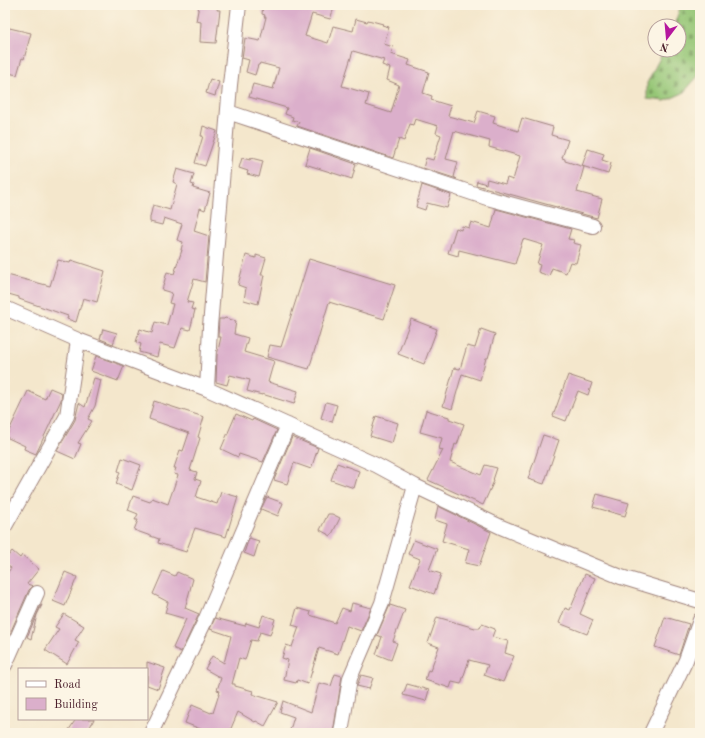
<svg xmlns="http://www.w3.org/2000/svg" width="705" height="738" viewBox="0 0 705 738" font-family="'Old Standard TT',serif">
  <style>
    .cemetery { fill: url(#cemetery-stones); stroke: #707250 }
    .building { fill: #dbafcb; fill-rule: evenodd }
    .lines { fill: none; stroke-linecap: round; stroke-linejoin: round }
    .minor-casing { stroke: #9f837c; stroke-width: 16 }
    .minor { stroke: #fff; stroke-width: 14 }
  </style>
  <defs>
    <pattern id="cemetery-stones" width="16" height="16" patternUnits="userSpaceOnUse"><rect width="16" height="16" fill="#95c676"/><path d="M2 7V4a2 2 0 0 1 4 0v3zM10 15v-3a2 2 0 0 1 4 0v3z" fill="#7ca061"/></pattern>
  </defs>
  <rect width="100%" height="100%" fill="#fcf5e5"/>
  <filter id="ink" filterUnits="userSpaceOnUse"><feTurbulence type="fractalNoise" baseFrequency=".025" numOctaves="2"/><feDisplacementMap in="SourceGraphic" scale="8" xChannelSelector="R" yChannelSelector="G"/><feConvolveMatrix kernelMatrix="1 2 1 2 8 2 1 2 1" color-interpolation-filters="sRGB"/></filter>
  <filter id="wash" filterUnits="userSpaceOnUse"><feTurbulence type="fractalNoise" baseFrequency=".012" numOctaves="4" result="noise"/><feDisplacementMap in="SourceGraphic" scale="16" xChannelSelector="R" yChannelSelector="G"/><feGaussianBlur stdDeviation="0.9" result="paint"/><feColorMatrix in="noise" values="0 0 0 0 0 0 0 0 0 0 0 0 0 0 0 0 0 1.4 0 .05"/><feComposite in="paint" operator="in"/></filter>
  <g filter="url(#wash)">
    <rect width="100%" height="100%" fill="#f4e7cc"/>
    <path class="cemetery" d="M681 5H700V74L683 93 665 101 647 99V83L664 50H679V26H674Z"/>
    <g id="blocks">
      <path class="building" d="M199 5H218L217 10H220L216 43 200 42 201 22 196 21Z
        M263 5H324L334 8 330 19 312 14 305 36 328 43 333 26 353 31 356 19 367 22 368 20 383 24 382 25 389 27 384 44 393 47 391 54 410 60 408 65 429 72 423 93 432 96 431 100 451 106 448 116 474 123 478 111 495 116 493 123 518 131 522 118 553 127 551 135 568 140 562 158 565 159V161L584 167 577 192 602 199 597 218 476 185 477 181 486 184 487 179 505 184 507 178 513 180 520 156 489 147 490 141 454 131 446 159 458 162 454 177 457 179 423 168 426 158 433 160 441 135 436 133 438 126 415 119 413 125 410 124 404 141 399 139 393 158 297 126 299 122 292 120 293 117 285 114 287 108 249 97 253 84 273 89 279 68 260 63 259 65H258L255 75 246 72 249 60 242 58 245 38 260 41 266 17H264L265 15 262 14ZM353 51 384 60 382 65 390 68 387 80 399 85 391 113 366 105 369 94 342 86Z
        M5 27 31 33 24 59 22 58 17 75 5 72Z
        M210 79 219 82 215 96 206 93Z
        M203 126 217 131 205 166 195 163 203 136H201Z
        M310 148 356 164 352 179 305 164Z
        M588 149 604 154 602 160 611 163 608 174 582 166Z
        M242 158 250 160 251 158 263 161 259 177 247 174 248 171 239 168Z
        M177 169 194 174 191 184 194 185 193 188 210 193 205 210 200 208 194 231 209 236 205 282 194 279 187 302 193 303 191 309 195 310 190 330 182 328 175 348 160 344 157 357 139 352 141 344 136 342 140 329 152 333 155 322 167 325 173 304 169 303 172 293 162 290 167 272 174 274 182 250H181L183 242 177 240 182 224 164 218 162 225 150 222V217L153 205 170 210 177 184 173 182Z
        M422 185 451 195 447 208 427 203 425 210 416 207Z
        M496 209 571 229 568 239 574 240 573 243 581 245 576 263 570 262 566 273 552 268 549 276 538 272 540 265 537 264 543 245 523 239 515 264 459 250 458 256 448 253 456 228 461 230 462 226 469 228 471 222 491 228Z
        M246 255 256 258V255L266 258 261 275H264L258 304 244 300 246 288 238 285Z
        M309 259 395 285 384 319 329 302 309 369 267 357 270 345 281 347Z
        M58 260 70 263 71 260 105 271 97 302 83 298 76 322 67 319 68 316 19 299V297L5 293V281L7 275 50 286Z
        M225 318 236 321 234 334 248 338 244 352 274 361 268 382 298 391 294 404 262 394V395L247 391 250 380 230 375 227 385 216 382 217 355 221 337H218L219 319H224Z
        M411 319 437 329 424 364 398 354Z
        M103 329 117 333 113 344 100 339Z
        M481 329 495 334 488 358H486L480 380 462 374 452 409 443 406 454 368 460 369 467 346 475 348Z
        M96 356 124 366 118 381 91 371Z
        M568 375 592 383 588 395 578 391 566 421 553 416Z
        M94 378 101 380 95 406 88 419 92 421 78 443 81 444 75 459 57 451 75 420 79 403 85 407Z
        M50 388 62 393 61 400 36 454 24 449 25 446 6 437 28 391 45 399Z
        M154 401 204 417 198 437 200 438 190 470 197 472 195 479 201 481 196 497 217 504 221 492 238 497 226 537 195 528 186 552 158 543 159 539 134 530 138 520H135L138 514 128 510 133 496 150 502 152 498 168 504 178 475 174 474 176 468H174L180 450 183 451 189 433 149 419Z
        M326 402 337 405 332 422 321 418Z
        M426 410 449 417V419L464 424 457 445 455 444 450 462 481 475 485 465 497 468 493 480 494 481 483 505 428 480 443 450 439 449 442 438 420 432Z
        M236 414 252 421 253 419 277 430 263 462 239 454 238 457 221 449Z
        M376 416 398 423 392 443 370 436Z
        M543 435 559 440 544 484 528 479Z
        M292 437 318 448 311 469 294 463 287 484 274 480Z
        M122 458 141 465 132 490 116 484 120 472 118 471Z
        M337 463 359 471 354 488 331 480Z
        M597 494 629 503 625 516 593 507Z
        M267 497 283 503 278 516 261 509Z
        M438 506 491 532 479 566 465 563 469 549 442 541 447 524 435 520Z
        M328 514H332L340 518 331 536 320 530Z
        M249 538 259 541 254 557 244 553Z
        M414 540 437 549 429 570 441 574 434 594 410 585 420 559 408 554Z
        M12 551 20 558 22 555 39 569 27 584 33 586 29 590 11 631 5 629V576L11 568 5 564V560Z
        M163 571 175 576 177 572 193 579 185 608 199 614 181 652 173 648 186 619 165 613 168 602 153 594Z
        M65 572 77 577 65 606 53 601Z
        M585 574 595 578 580 614 593 620 587 634 559 623 565 608 570 610Z
        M352 603 371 608 361 631 347 626 338 654 319 648 308 684 297 680 296 683 284 680 288 660 282 658 286 645 292 647 299 627 292 625 297 608 311 612 310 615 335 623 342 608 350 611Z
        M41 605H42L37 615 31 639 27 637Z
        M390 605 405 610 393 641 397 643 391 660 376 654 382 637 377 635Z
        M64 614 84 626 75 640 79 642 67 664 45 650 59 629 55 627Z
        M263 615 275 619 270 635 260 632 257 641 251 640 245 660 239 658 232 684H235V686L253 691 252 694 278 702 265 726 256 721 255 722 238 712 229 733H202L203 730 185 723 192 705 211 713 212 712 213 713 220 691 217 690 221 678 205 669 212 656 224 663 231 636 210 629 215 618 245 626 246 623 259 627Z
        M437 617 475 628H480L482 624 495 629 492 637 508 641 505 653 514 656 503 682 484 675 488 665 469 660 461 684 452 682 450 688 425 680 428 670 430 671 439 647 428 643Z
        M665 617 689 624 679 655 655 647Z
        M147 662 165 668 158 689 147 685Z
        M335 674 342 676 333 733H289L294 717 280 712 283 701 311 712 319 683 331 686Z
        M361 675 373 678 369 689 357 686Z
        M407 684 429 690 426 701 403 695Z
        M76 719H94L87 733H67Z"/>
    </g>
  </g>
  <g filter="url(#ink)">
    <use href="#blocks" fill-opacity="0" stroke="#9f837c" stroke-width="1"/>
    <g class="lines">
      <defs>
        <path id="minor" d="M228 112 487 198 593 226
          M5 308 78 340 207 389 263 414 376 465 415 486 501 527 621 577 700 601
          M207 389 210 327 230 85 239 5
          M5 526 67 416 78 340
          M5 665 37 593
          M151 733 204 623 288 425
          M341 733 350 678 382 603 415 486
          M651 733 686 660 700 620"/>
      </defs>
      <use href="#minor" class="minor-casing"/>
      <use href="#minor" class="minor"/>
    </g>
  </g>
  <rect width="705" height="738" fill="none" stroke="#fcf5e5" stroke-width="20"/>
  <rect x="18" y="668" width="130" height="52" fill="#fcf5e5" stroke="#b59f9b"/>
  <rect x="26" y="681" width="20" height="6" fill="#ffffff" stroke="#b59f9b"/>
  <text x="54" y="688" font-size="12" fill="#4a1f2b">Road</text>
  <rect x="26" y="698" width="20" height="12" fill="#dbafcb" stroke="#b59f9b"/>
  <text x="54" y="708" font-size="12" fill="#4a1f2b">Building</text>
  <g transform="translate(667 38) rotate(196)"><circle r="19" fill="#fcf5e5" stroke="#b59f9b"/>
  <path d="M0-3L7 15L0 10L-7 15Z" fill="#b5179e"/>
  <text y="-6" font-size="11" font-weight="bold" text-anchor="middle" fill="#4a1f2b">N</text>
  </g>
</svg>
